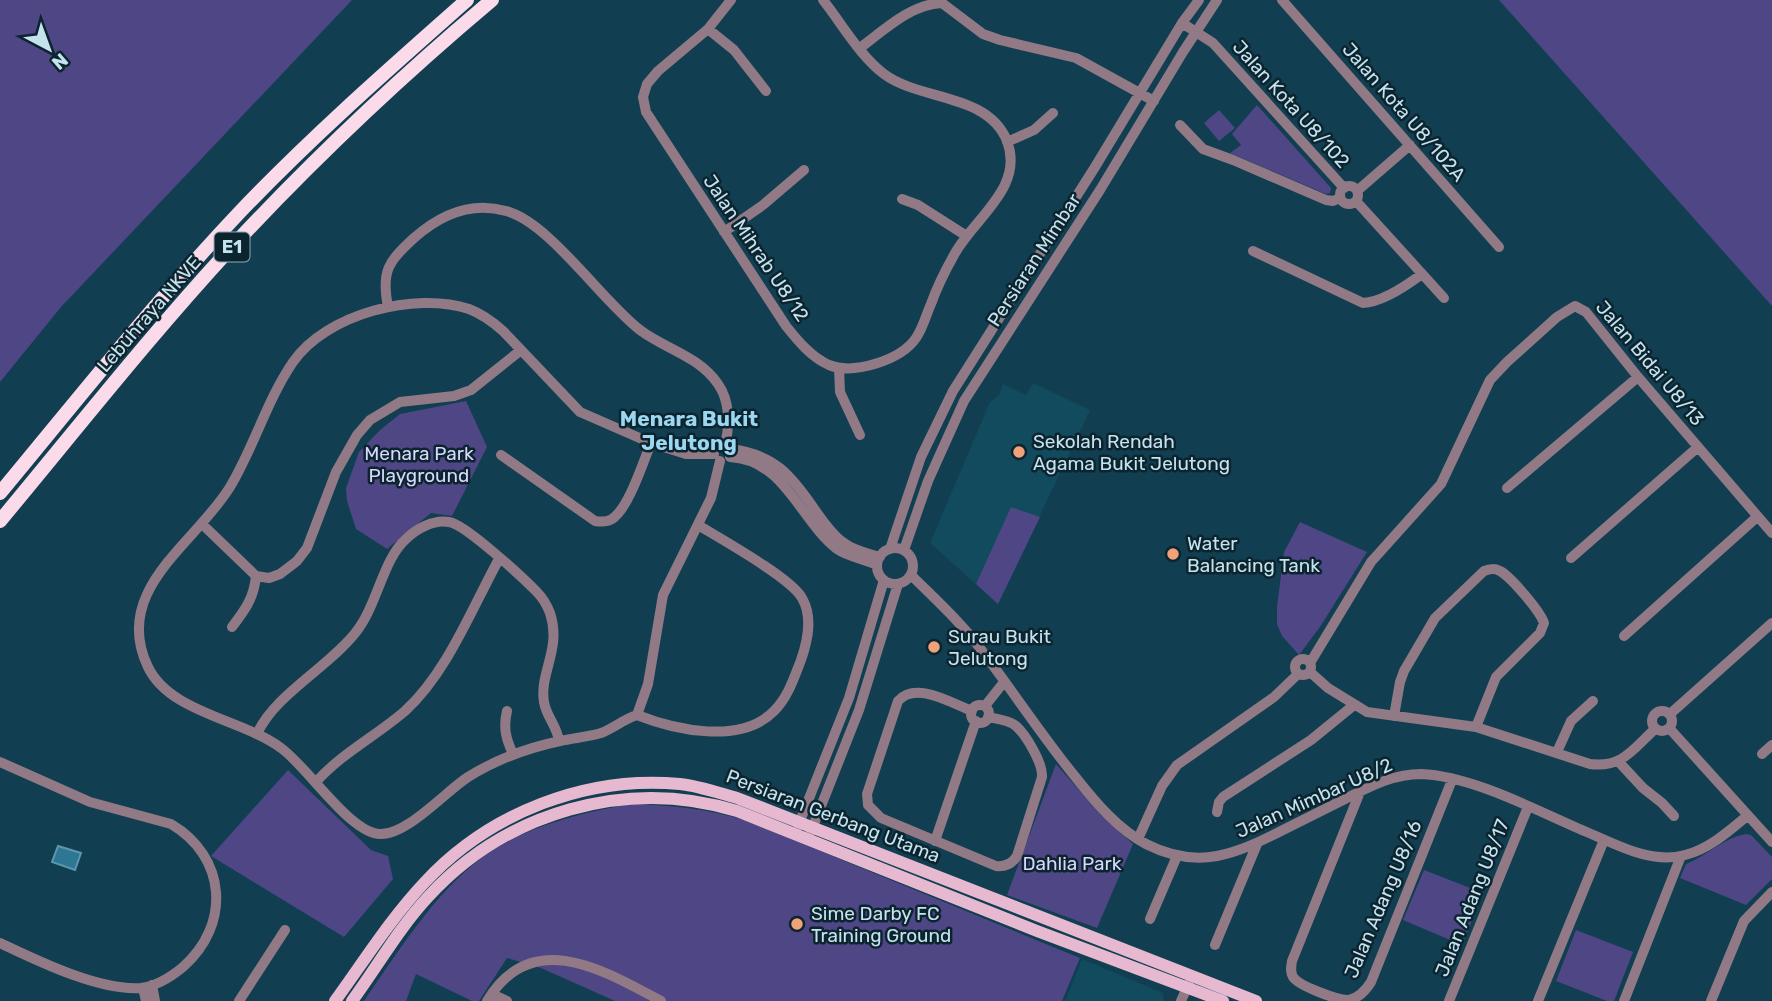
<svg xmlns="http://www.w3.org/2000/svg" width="1772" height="1001" viewBox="0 0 1772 1001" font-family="Rubik,sans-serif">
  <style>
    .built { fill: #124a5e }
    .green { fill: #4e4685 }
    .water { fill: #2e7794; stroke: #5b97af; stroke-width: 2 }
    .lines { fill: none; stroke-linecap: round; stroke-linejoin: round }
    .minor { stroke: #917a85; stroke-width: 10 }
    .major { stroke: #e7b9d0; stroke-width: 12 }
    .highway { stroke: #fbdaea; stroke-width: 14 }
    .poi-dot { fill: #f0a27a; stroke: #0c242e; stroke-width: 2.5 }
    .labels { text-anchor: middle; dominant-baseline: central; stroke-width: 5; stroke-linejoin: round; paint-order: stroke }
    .shield { fill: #0c242e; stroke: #8ea9b5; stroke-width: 2 }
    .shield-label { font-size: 18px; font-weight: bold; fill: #c5e2ef }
    .street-label { font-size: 19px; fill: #c5e2ef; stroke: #0c242e }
    .poi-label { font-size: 19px; fill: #c5e2ef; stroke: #0c242e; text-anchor: start }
    .park-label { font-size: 19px; fill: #d8d7fe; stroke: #0c242e }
    .neighbourhood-label { font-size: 21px; font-weight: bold; fill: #9bd7f1; stroke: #0c242e }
  </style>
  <rect width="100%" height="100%" fill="#113f51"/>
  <path class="built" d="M1033 383 1090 410 998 604 930 543 990 402 999 395 1003 384 1026 395Z
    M1082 959 1163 993 1164 1001H1065Z"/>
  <path class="green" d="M0 0H352L61 307 0 382Z
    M1499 0H1772V306Z
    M1257 105 1331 188 1330 193 1326 194 1230 153 1241 145 1232 134Z
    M1219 110 1235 128 1219 141 1204 123Z
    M466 401 487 447 452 516 431 513 387 549 356 529 347 501 346 488 359 452 380 430 400 414Z
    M1011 507 1040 517 998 604 976 584Z
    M1300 522 1367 552 1320 627 1299 655 1282 636 1277 624V607L1284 552Z
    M1056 764 1101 815 1133 844 1097 928 1007 895Z
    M288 770 371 850 388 856 393 879 344 937 211 856Z
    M631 804C670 805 707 809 745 820L1080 958 1062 1001H615L541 968 507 958 479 1001H472L416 974 406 1001H364C400 949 442 880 498 847 539 823 585 812 631 804Z
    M1746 834 1751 835 1772 857V879L1746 905 1680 878 1686 864C1707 856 1723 838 1746 834Z
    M1424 870 1483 893 1462 945 1403 920Z
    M1576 930 1633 952 1614 1001H1607L1556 981Z"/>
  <path class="water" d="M58 846 81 853 75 870 52 862Z"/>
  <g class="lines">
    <path class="minor" d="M731 0 708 29 658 71 647 84 643 97 646 112 786 326C798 341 811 357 829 365 854 375 901 360 916 338 923 328 926 315 931 304 937 287 945 271 954 255 973 219 1025 188 1007 141 988 93 920 101 884 74 860 56 842 24 823 0
      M1282 0 1499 247
      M1182 23 1213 43 1344 188
      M708 29 734 50 766 91
      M860 48C884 30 911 4 942 3L983 34 1000 40 1076 58 1154 101
      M1180 125 1203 149 1233 160 1326 200 1333 201 1340 198
      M1007 142 1034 130 1053 113
      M1340 195a9 9 0 1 1 18 0a9 9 0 1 1-18 0Z
      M1357 191 1410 145
      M902 199 918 205 965 235
      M1356 201 1444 298
      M724 232 763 205 804 170
      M1253 251 1363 303C1383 302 1406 286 1422 274
      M388 307C381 271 388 262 414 238 440 215 471 201 506 211 550 223 601 300 640 330 665 349 699 356 718 384 730 401 730 425 725 445
      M839 368 840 392 860 435
      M730 449C774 454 791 475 815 510 823 521 832 535 844 543 854 551 867 553 880 557
      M714 454H686L651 443 580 412 503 331C493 322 482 314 469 309 415 291 326 314 293 362 267 400 254 447 230 487 195 544 111 590 148 667 170 713 242 719 281 748 307 766 351 835 381 834 408 834 445 792 468 777 497 759 527 748 560 741 573 738 588 737 601 733 614 728 624 719 637 715L648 684 663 595 711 498 720 461
      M501 455 595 521C601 522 607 522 612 519 629 508 643 462 651 443
      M730 457C785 460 799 519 837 549 848 557 865 559 877 565
      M1507 488 1638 377
      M202 524 256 576 269 578 280 574 297 561 307 548 336 472 357 435 370 420 400 402 454 396 471 390 521 350
      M877 566a18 18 0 1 1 36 0a18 18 0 1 1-36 0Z
      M890 549 921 457 953 391 1095 167 1182 23 1199 0
      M904 550 928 481 964 401 1100 190 1183 52 1217 0
      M1571 558 1698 447
      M911 575C933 597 957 618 976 643 1011 688 1041 735 1077 779 1096 803 1118 829 1146 844 1199 871 1236 854 1285 829 1307 818 1329 807 1351 796 1373 785 1395 774 1421 774 1474 776 1541 813 1589 833 1619 846 1652 864 1685 855 1709 849 1729 831 1747 816
      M232 627C245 610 254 598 256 576
      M1624 636 1757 517
      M1295 667a8 8 0 1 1 16 0a8 8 0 1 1-16 0Z
      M1310 663 1371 562 1441 484 1490 380 1507 362 1557 317 1575 306 1586 312 1638 377 1772 533
      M1310 672 1328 688 1367 712 1476 727 1590 764C1623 768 1633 749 1655 729
      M971 714a9 9 0 1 1 18 0a9 9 0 1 1-18 0Z
      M985 706 1004 682
      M1652 721a10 10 0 1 1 20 0a10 10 0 1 1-20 0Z
      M507 711C503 728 506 739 513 754
      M972 711C951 703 916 681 898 701L867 794 868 805 881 818 996 866C1005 867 1012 864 1017 856L1042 777C1043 763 1026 735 1016 726 1009 720 997 719 988 717
      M1670 714 1772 623
      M637 715C675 730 741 745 774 711 788 697 794 678 801 660 808 640 813 617 802 598 791 578 721 539 698 525
      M1394 716 1400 682 1404 671 1435 618 1484 571C1490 569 1494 568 1500 571 1511 577 1540 611 1544 623L1540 633 1496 677 1476 727
      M1670 729 1772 842
      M257 734C274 695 329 667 356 632 377 606 383 559 406 539 416 529 434 519 449 522 465 524 522 577 536 591 542 597 547 605 550 613 562 649 539 673 544 702 546 716 557 726 559 741
      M1557 752 1571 721 1593 701
      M1762 754 1772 745
      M0 762 90 802 171 824C227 857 231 925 183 967 171 977 156 986 141 988 99 991 38 961 0 943
      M1619 762 1643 788 1662 803 1674 816
      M316 782C342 753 376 736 405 711 447 673 472 608 499 559
      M1360 792 1292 961C1291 967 1290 972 1293 977 1299 986 1339 1001 1349 1000 1359 998 1366 990 1371 982L1452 780
      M1217 812 1219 802 1223 797 1311 740 1354 705
      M798 826 849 698 884 580
      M810 834 859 710 898 584
      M1138 839 1162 786 1177 765 1274 697 1298 674
      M935 841 976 721
      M1150 919 1177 856
      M1215 945 1257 844
      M152 985 155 1001
      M143 988 146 1001
      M492 994 507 1001
      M239 1001 285 930
      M487 1001C532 926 605 971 661 1001
      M1181 1001 1189 983
      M1449 1001 1528 807
      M1538 1001 1604 840
      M1624 1001 1681 856
      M1711 1001 1744 921 1772 892"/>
    <path class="major" d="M335 1001C364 961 391 918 425 882 489 813 586 775 680 784 699 786 719 793 737 798L1256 1001
      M352 1001C377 967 399 928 428 897 506 812 626 777 737 811L1037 931 1223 1001"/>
    <path class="highway" d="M0 493C78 399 154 303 238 214 310 138 389 69 467 0
      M0 521C79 426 156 328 241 237 320 153 404 74 492 0"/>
  </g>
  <g class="poi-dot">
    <circle cx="1019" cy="452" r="7"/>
    <circle cx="1173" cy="554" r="7"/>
    <circle cx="934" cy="647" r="7"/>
    <circle cx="797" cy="924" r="7"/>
  </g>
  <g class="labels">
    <rect class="shield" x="214.5" y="232.5" width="35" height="29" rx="5"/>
    <g class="shield-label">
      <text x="232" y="247">E1</text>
    </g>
    <g class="street-label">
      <text transform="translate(1291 104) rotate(48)">Jalan Kota U8/102</text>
      <text transform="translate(1404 112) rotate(49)">Jalan Kota U8/102A</text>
      <text transform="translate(756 248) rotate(56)">Jalan Mihrab U8/12</text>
      <text transform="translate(1034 260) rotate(-57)">Persiaran Mimbar</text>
      <text transform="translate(149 314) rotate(-49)">Lebuhraya NKVE</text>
      <text transform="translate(1650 363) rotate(50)">Jalan Bidai U8/13</text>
      <text transform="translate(1314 798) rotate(-24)">Jalan Mimbar U8/2</text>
      <text transform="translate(833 816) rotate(21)">Persiaran Gerbang Utama</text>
      <text transform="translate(1472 898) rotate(-68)">Jalan Adang U8/17</text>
      <text transform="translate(1383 899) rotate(-67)">Jalan Adang U8/16</text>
    </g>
    <g class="poi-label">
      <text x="1033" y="441">Sekolah Rendah<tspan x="1033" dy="22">Agama Bukit Jelutong</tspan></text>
      <text x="1187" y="543">Water<tspan x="1187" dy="22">Balancing Tank</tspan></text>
      <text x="948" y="636">Surau Bukit<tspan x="948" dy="22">Jelutong</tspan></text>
      <text x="811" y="913">Sime Darby FC<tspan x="811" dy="22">Training Ground</tspan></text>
    </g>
    <g class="park-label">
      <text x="419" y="453">Menara Park<tspan x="419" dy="22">Playground</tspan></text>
      <text x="1072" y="863">Dahlia Park</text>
    </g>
    <g class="neighbourhood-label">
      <text x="689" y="418">Menara Bukit<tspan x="689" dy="24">Jelutong</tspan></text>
    </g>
  </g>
  <g transform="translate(49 49) rotate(139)" stroke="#0c242e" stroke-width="5" paint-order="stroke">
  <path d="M0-5L12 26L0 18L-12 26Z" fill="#c5e2ef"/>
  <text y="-10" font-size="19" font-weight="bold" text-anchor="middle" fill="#c5e2ef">N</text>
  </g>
</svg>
